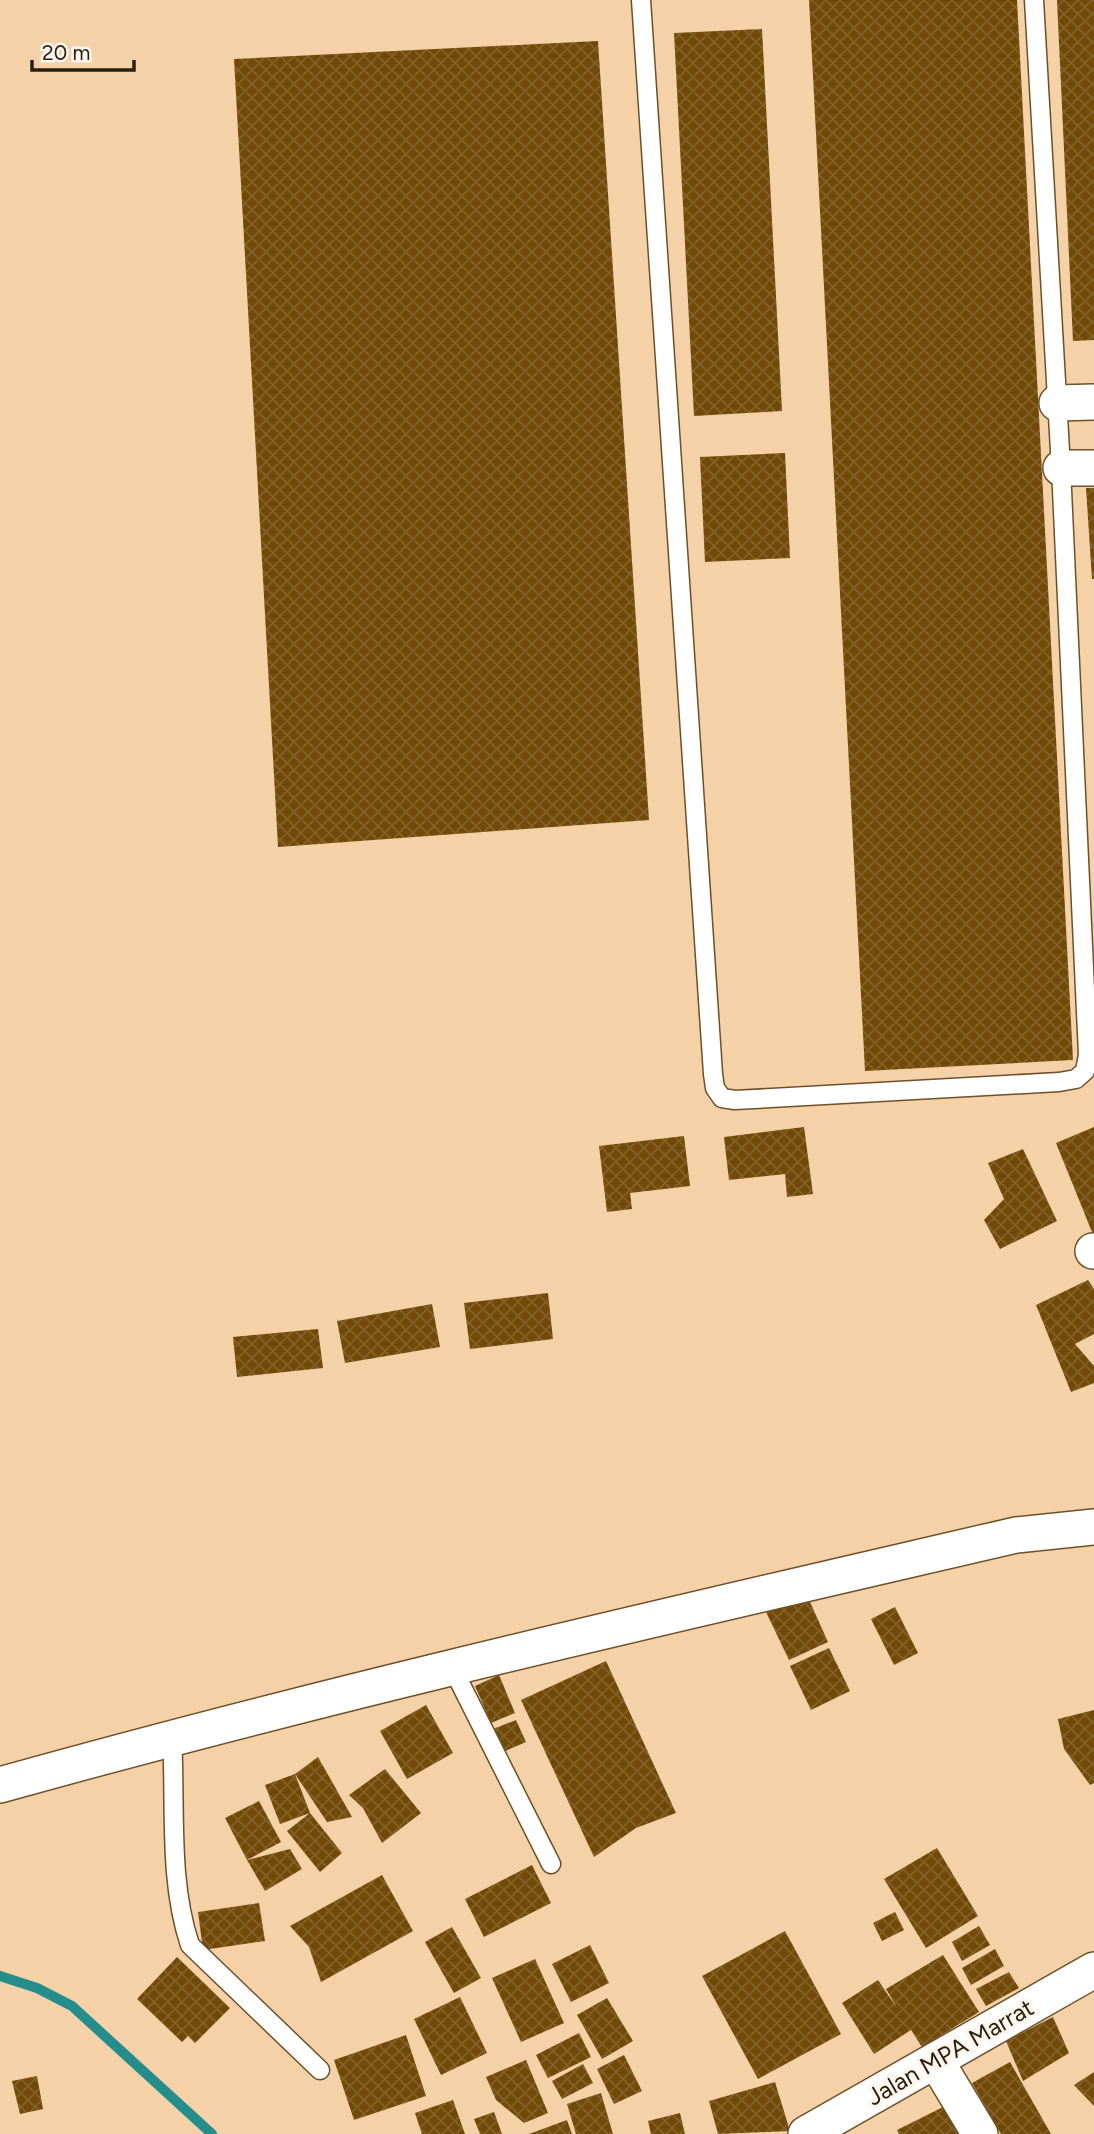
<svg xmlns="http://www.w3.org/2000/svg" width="1094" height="2134" viewBox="0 0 1094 2134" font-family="Figtree,sans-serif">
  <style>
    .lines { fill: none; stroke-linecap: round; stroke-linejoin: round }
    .stream { stroke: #258e8c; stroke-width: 10 }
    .building { fill: url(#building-cross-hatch) }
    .lane-casing { stroke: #6e5028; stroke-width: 21 }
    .street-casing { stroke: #6e5028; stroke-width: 38 }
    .lane { stroke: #fff; stroke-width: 18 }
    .street { stroke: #fff; stroke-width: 35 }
    .labels { text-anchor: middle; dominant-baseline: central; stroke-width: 7; stroke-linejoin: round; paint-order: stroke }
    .street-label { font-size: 24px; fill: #2a1e0d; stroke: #fef7ef }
  </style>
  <defs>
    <pattern id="building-cross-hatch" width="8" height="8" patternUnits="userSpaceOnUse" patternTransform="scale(1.75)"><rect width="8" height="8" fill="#724a07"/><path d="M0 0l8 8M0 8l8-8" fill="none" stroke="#81612a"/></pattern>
  </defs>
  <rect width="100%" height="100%" fill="#f4d1a6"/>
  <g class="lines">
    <path class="stream" d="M0 1976 37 1988 72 2006 212 2134"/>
  </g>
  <path class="building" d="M809 0H1017L1073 1060 865 1071Z
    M1057 0H1094V340L1073 341Z
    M762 29 782 411 694 416 674 33Z
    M598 41 649 820 278 847 234 59Z
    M785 453 790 558 705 562 700 457Z
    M1086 488H1094V579H1092Z
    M804 1127 813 1194 787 1197 785 1174 729 1180 724 1137Z
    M1094 1127V1237L1056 1143Z
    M684 1136 690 1186 630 1193 632 1209 607 1212 599 1146Z
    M1023 1149 1057 1221 1000 1249 984 1220 1004 1199 988 1163Z
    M1088 1280 1094 1289V1334L1075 1344 1094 1366V1383L1071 1392 1036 1305Z
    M548 1293 553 1339 470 1349 464 1303Z
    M432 1304 440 1347 345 1363 337 1321Z
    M318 1329 323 1368 237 1377 233 1337Z
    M806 1593 828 1642 789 1660 766 1612Z
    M895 1607 918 1653 894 1665 871 1619Z
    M829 1648 850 1691 811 1710 790 1666Z
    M606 1661 676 1813 636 1828 594 1857 521 1700Z
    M499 1675 515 1713 491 1723 475 1686Z
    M426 1705 453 1753 407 1779 380 1731Z
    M1094 1710V1783L1090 1785 1064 1749 1058 1719Z
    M516 1720 526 1742 503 1752 493 1729Z
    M318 1757 352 1817 327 1822 295 1774Z
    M385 1769 421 1813 382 1843 363 1808 349 1795Z
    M295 1774 310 1813 280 1824 265 1785Z
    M259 1801 281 1842 247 1860 290 1849 302 1869 265 1891 247 1860 225 1818Z
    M310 1813 342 1853 320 1872 287 1831Z
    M937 1848 978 1916 926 1948 884 1879Z
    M532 1865 551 1903 484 1937 465 1899Z
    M382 1875 413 1931 321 1982 309 1947 290 1926Z
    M259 1903 265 1941 203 1950 198 1912Z
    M895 1912 904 1930 882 1941 873 1923Z
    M979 1926 990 1945 962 1961 952 1942Z
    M452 1927 481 1978 454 1993 425 1942Z
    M785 1931 841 2034 758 2079 702 1976Z
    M590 1945 609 1983 571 2002 552 1964Z
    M995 1949 1004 1966 971 1985 962 1968Z
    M943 1955 979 2012 922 2047 911 2030 874 2054 842 2003 878 1980 897 2008 886 1989Z
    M177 1957 230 2008 195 2043 188 2036 182 2042 137 1999Z
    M535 1959 564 2023 521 2042 492 1978Z
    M1009 1972 1019 1988 986 2006 976 1989Z
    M460 1997 487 2053 441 2075 414 2019Z
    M607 1998 633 2041 602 2059 577 2015Z
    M1053 2017 1069 2053 1023 2081 1006 2041Z
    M579 2033 591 2057 548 2078 536 2055Z
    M406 2035 426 2096 354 2120 334 2060Z
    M624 2055 642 2091 614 2104 597 2069Z
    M526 2060 548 2113 524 2123 496 2100 486 2077Z
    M1010 2062 1051 2134H1001L972 2083Z
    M583 2064 593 2083 562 2099 552 2081Z
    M1094 2072V2106L1074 2085Z
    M37 2076 43 2109 20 2114 12 2081Z
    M775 2082 790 2131 718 2134 709 2101Z
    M601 2093 613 2134H576L567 2104Z
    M453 2100 465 2134H422L415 2113Z
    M949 2104 964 2134H899L897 2130Z
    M494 2112 502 2134H480L474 2119Z
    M680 2113 685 2134H651L648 2121Z
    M567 2120 572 2134H529Z"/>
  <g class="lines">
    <defs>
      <path id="lane" d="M641 0 713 1074 715 1088 722 1098 735 1100 1059 1082 1076 1079 1085 1071 1088 1055 1061 468 1034 0
        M452 1667 551 1864
        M172 1737C176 1805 168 1880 190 1945L320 2070"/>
      <path id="street" d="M1057 403 1094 402
        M1061 468H1094
        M1093 1251H1094
        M0 1785C336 1691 676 1614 1016 1535L1094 1527
        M936 2061 980 2134
        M806 2134 1094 1970"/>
    </defs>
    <use href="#lane" class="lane-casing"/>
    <use href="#street" class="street-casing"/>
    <use href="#lane" class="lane"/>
    <use href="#street" class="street"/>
  </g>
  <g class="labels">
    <g class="street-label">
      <text transform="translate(950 2052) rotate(-30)">Jalan MPA Marrat</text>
    </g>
  </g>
  <path d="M32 60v10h102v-10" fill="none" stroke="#2a1e0d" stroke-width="3.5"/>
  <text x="42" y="60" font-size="21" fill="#2a1e0d" stroke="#fef7ef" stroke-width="5" paint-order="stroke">20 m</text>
</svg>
